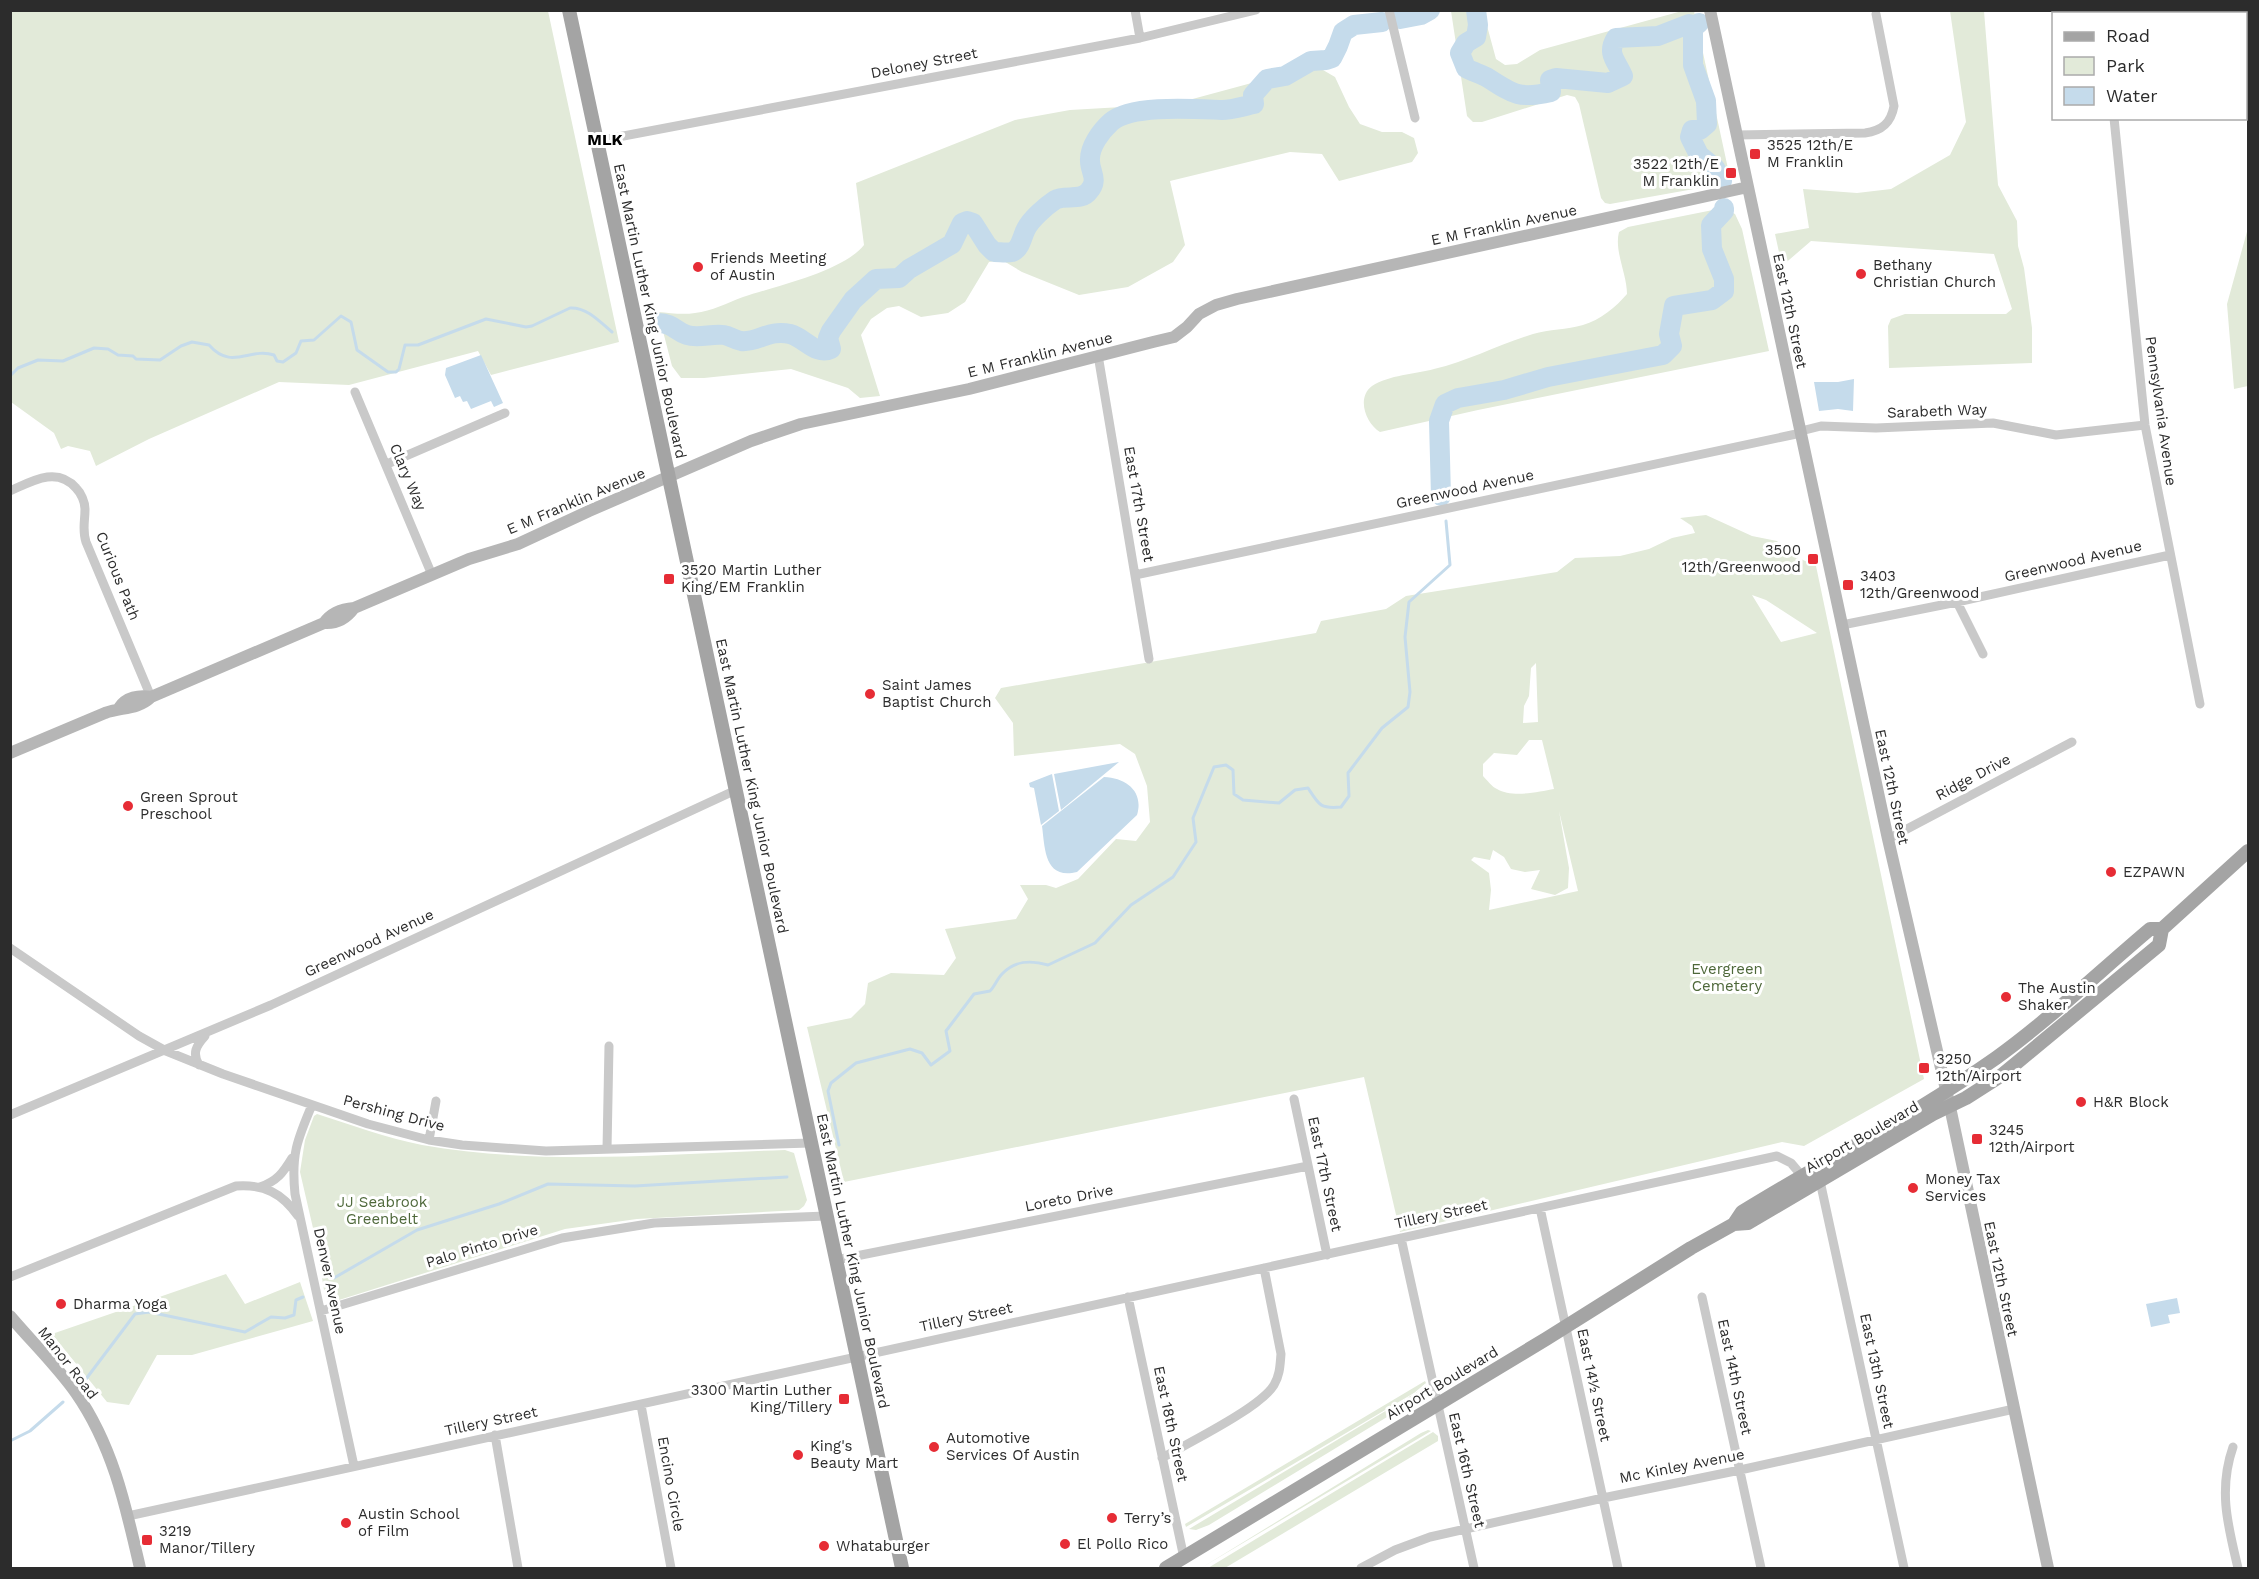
<svg xmlns="http://www.w3.org/2000/svg" width="2259" height="1579" viewBox="0 0 2259 1579" font-family="'Work Sans',sans-serif">
  <style>
    .green { fill: #e2ead9; fill-rule: evenodd }
    .water { fill: #c5dbeb }
    .lines { fill: none; stroke-linecap: round; stroke-linejoin: round }
    .stream { stroke: #c5dbeb; stroke-width: 3 }
    .river { stroke: #c5dbeb; stroke-width: 20 }
    .street { stroke: #c9c9c9; stroke-width: 9 }
    .secondary { stroke: #b6b6b6; stroke-width: 12 }
    .primary { stroke: #a4a4a4; stroke-width: 14 }
    .poi-dot { fill: #e62c35; stroke: #fff; stroke-width: 2 }
    .labels { text-anchor: middle; dominant-baseline: central; stroke-width: 6; stroke-linejoin: round; paint-order: stroke }
    .street-label { font-size: 15px; fill: #2c2c2c; stroke: #fff }
    .poi-label { font-size: 15px; fill: #2c2c2c; stroke: #fff; text-anchor: start }
    .park-label { font-size: 15px; fill: #4e683a; stroke: #fff }
    .neighbourhood-label { font-size: 16px; font-weight: bold; fill: #000; stroke: #fff }
  </style>
  <rect width="100%" height="100%" fill="#fff"/>
  <path class="green" d="M11 10 548 11 619 342 491 375 478 351 349 385 279 382 149 439 96 466 90 451 68 446 61 449 54 433 11 402Z
    M1451 11H1483L1496 59 1505 65 1517 64 1540 50 1682 11H1694L1730 178 1722 184 1610 204 1605 203 1601 198 1579 104 1575 97 1567 95 1482 122H1473L1467 116Z
    M1950 11H1984L1998 185 2017 221 2018 246 2024 268 2032 328V363L1889 368 1888 326 1891 319 1905 314H2006L2012 309 1994 254 1811 241 1782 266 1775 234 1809 228 1803 189 1857 193 1891 189 1950 155 1966 122Z
    M2204 11H2248V196L2246 14 2207 13Z
    M1307 68 1323 70 1335 77 1349 107 1360 124 1382 132H1402L1414 138 1418 153 1412 162 1339 181 1322 154 1290 152 1170 181 1185 245 1173 262 1128 287 1079 295 1022 272 1002 260 989 262 965 302 948 313 921 317 899 306 887 308 871 319 861 335 880 396 860 398 848 388 791 369 704 378H681L672 366 658 312C670 313 683 315 695 313 712 311 727 303 743 297 776 286 842 272 864 245L856 183 1015 120 1070 110 1174 104Z
    M1723 208 1735 214 1742 229 1769 351 1478 410 1380 432C1366 424 1356 398 1372 386 1389 375 1415 374 1434 369 1468 361 1500 344 1533 334 1549 329 1567 330 1583 325 1600 320 1616 307 1627 294 1627 274 1614 251 1619 232L1628 227Z
    M2248 228V386L2234 389 2227 304Z
    M1706 515 1752 536 1777 541 1790 554 1816 566 1924 1079 1804 1146 1782 1142 1400 1232 1364 1077 844 1182 807 1027 851 1018 865 1004 868 983 891 973 944 975 956 958 945 929 1016 919 1028 899 1020 885H1046L1056 888 1078 879 1116 839 1136 841 1150 822 1147 786 1135 754 1120 744 1014 756 1013 723 995 698 1001 688 1316 633 1321 621 1386 609 1406 596 1557 572 1575 558 1620 556 1649 549 1672 538 1695 533 1692 526 1680 518ZM1752 595 1766 600 1817 633 1781 642ZM1536 663 1538 722 1523 723 1524 706 1529 696 1531 668ZM1529 740H1542L1554 789C1538 792 1512 798 1497 789 1492 787 1487 780 1483 776V764L1494 753 1517 755ZM1559 811 1578 891 1489 910 1491 890 1489 873 1471 860 1474 857 1490 860 1493 850 1504 857 1511 869 1525 872 1540 870 1531 889 1555 895 1568 888 1569 868Z
    M317 1114C352 1125 386 1138 422 1145 542 1166 665 1154 785 1150L794 1153 807 1200 804 1206 799 1210 637 1219 565 1229 339 1300C330 1300 328 1298 324 1290L316 1241 300 1172 305 1140 314 1116Z
    M226 1274 245 1304 300 1282 313 1321 192 1355H157L129 1405 107 1402 52 1334Z
    M1425 1381 1426 1383 1414 1393 1186 1527 1185 1524Z
    M1427 1386 1425 1394 1209 1525 1196 1530 1189 1529Z
    M1428 1430 1431 1431 1201 1568 1421 1433Z
    M1433 1432 1438 1436V1441L1225 1568H1208Z"/>
  <path class="water" d="M481 355 503 403 494 407 491 401 471 409 467 401 463 402 460 396 455 398 445 375 446 368Z
    M1854 379 1853 411 1838 409 1819 411 1814 382H1838Z
    M1119 762 1061 810 1054 774Z
    M1052 774 1059 811 1041 825 1034 788 1030 787 1029 783Z
    M1104 777C1127 778 1144 792 1137 815L1077 872C1044 880 1045 848 1042 826Z
    M2177 1298 2180 1313 2168 1315 2170 1323 2151 1327 2146 1304Z"/>
  <g class="lines">
    <path class="stream" d="M10 376 18 368 38 360 63 361 94 348 108 349 118 355 133 356 136 359 160 360 181 346 192 342 209 345C232 371 249 347 274 355L277 361 283 362 296 353 301 341 314 340 341 316 351 322 357 350 388 372H396L399 369 405 345H418L486 319 526 327 532 326 570 308C587 307 600 322 612 332
      M839 1145 828 1091 831 1083 856 1063 910 1049 922 1053 931 1065 950 1051 946 1031 974 994 990 991C995 986 997 979 1002 974 1015 960 1031 960 1048 965L1095 943 1131 905 1173 877 1196 842 1193 818 1214 767 1226 765 1233 770 1234 794 1243 800 1279 803 1295 790 1308 788C1319 805 1320 809 1341 807L1349 796 1348 773 1382 728 1408 707 1410 692 1405 637 1409 602 1450 565 1446 521
      M334 1278 417 1230 499 1204 548 1184 635 1186 787 1177
      M86 1379 135 1314 149 1312 245 1332 271 1317 285 1318 294 1315 296 1300 303 1297
      M10 1441 30 1431 63 1402"/>
    <path class="river" d="M1476 10 1478 25 1476 37 1466 43 1460 53 1466 68C1473 72 1481 74 1488 78 1514 95 1520 99 1551 92L1550 80 1556 78 1608 83 1623 76C1617 61 1606 54 1616 38L1658 36 1689 24 1693 28
      M1400 19 1421 15 1430 10
      M1699 23 1693 28V65L1706 101 1707 124 1700 130H1692L1690 137 1699 155 1715 168 1722 181
      M658 323C673 323 675 331 687 335 699 339 712 333 724 335 730 336 735 340 741 341 757 343 769 329 790 334 805 338 816 356 831 349L828 338 831 331 853 300 876 279 899 278 909 269 952 244 962 223 967 221 973 223 987 245 994 252C1000 252 1007 253 1012 252 1021 249 1022 236 1026 229 1031 219 1046 206 1055 200 1065 194 1081 202 1089 191 1099 180 1090 172 1090 161 1089 147 1101 131 1111 122 1131 104 1196 109 1222 110 1232 110 1244 106 1254 104L1253 95 1267 79 1285 76 1311 61 1326 60 1332 58 1338 46 1343 32 1354 25 1382 22
      M1441 496 1439 421 1445 404 1458 398 1504 390 1548 377 1663 355 1672 346 1669 334 1674 306 1712 300 1724 291V279L1712 249 1711 225 1724 211V208"/>
    <path class="street" d="M1135 10 1140 38
      M1389 10 1415 118
      M2102 10V14
      M2114 118 2145 425 2200 704
      M1737 135 1865 133C1882 131 1891 123 1894 106L1876 14
      M597 141 1140 38 1256 10
      M1098 355 1149 659
      M355 392 432 575
      M1801 431 1821 426 1876 428 1993 423 2056 435 2145 425
      M387 464 505 413
      M10 491C32 481 57 466 76 488 81 493 85 502 85 509 85 522 82 530 86 542L151 697
      M1135 575 1801 433
      M1957 602 1983 654
      M1842 625 1957 602 2170 555
      M1888 839 2072 742
      M10 948 139 1036 166 1051 223 1074 368 1124 429 1140 462 1145 546 1151 810 1143
      M199 1065C192 1053 196 1046 205 1036
      M1294 1099 1327 1255
      M312 1105C297 1140 291 1155 295 1194L354 1466
      M10 1115 271 1005 736 790
      M429 1140 436 1101
      M607 1149 609 1046
      M1820 1181 1904 1568
      M260 1187C277 1181 283 1173 292 1158
      M1540 1208 1618 1568
      M1401 1238 1474 1568
      M836 1260 1308 1166
      M10 1277 236 1186C264 1184 282 1193 298 1216
      M1128 1297 1184 1558
      M1702 1297 1761 1568
      M321 1311 562 1238 654 1223 826 1216
      M641 1405 671 1568
      M495 1435 518 1568
      M2233 1447C2218 1490 2228 1526 2238 1568
      M1162 1458C1188 1443 1260 1408 1274 1385 1280 1375 1280 1365 1281 1354L1264 1268
      M128 1516 1777 1156 1791 1163 1802 1176
      M1361 1568 1395 1550 1430 1537 1603 1498 1740 1470 2014 1409"/>
    <path class="secondary" d="M1710 10 1888 839 1950 1107 2048 1568
      M324 623C331 613 341 609 354 608L469 559 518 544 589 511 751 441 801 424 969 389 1153 342 1174 337 1187 327 1199 314 1216 305 1237 299 1748 187
      M119 708C126 697 139 695 151 697
      M10 753 105 713C122 707 137 710 151 697L324 623C337 624 346 619 354 608
      M10 1316C32 1342 57 1366 76 1393 113 1446 126 1507 140 1568"/>
    <path class="primary" d="M569 10 902 1568
      M1734 1224 1742 1212C1826 1160 1915 1115 1996 1058 2050 1019 2099 972 2150 929H2162
      M1166 1568 1546 1339 1691 1248 1734 1224 1748 1223 1933 1114 1966 1098 2002 1075 2159 945 2162 929 2248 851"/>
  </g>
  <g class="poi-dot">
    <rect x="1749" y="148" width="12" height="12" rx="3"/>
    <rect x="1725" y="167" width="12" height="12" rx="3"/>
    <circle cx="698" cy="267" r="6"/>
    <circle cx="1861" cy="274" r="6"/>
    <rect x="1807" y="553" width="12" height="12" rx="3"/>
    <rect x="663" y="573" width="12" height="12" rx="3"/>
    <rect x="1842" y="579" width="12" height="12" rx="3"/>
    <circle cx="870" cy="694" r="6"/>
    <circle cx="128" cy="806" r="6"/>
    <circle cx="2111" cy="872" r="6"/>
    <circle cx="2006" cy="997" r="6"/>
    <rect x="1918" y="1062" width="12" height="12" rx="3"/>
    <circle cx="2081" cy="1102" r="6"/>
    <rect x="1971" y="1133" width="12" height="12" rx="3"/>
    <circle cx="1913" cy="1188" r="6"/>
    <circle cx="61" cy="1304" r="6"/>
    <rect x="838" y="1393" width="12" height="12" rx="3"/>
    <circle cx="934" cy="1447" r="6"/>
    <circle cx="798" cy="1455" r="6"/>
    <circle cx="1112" cy="1518" r="6"/>
    <circle cx="346" cy="1523" r="6"/>
    <rect x="141" y="1534" width="12" height="12" rx="3"/>
    <circle cx="1065" cy="1544" r="6"/>
    <circle cx="824" cy="1546" r="6"/>
  </g>
  <g class="labels">
    <g class="street-label">
      <text transform="translate(924 63) rotate(-11)">Deloney Street</text>
      <text transform="translate(1504 225) rotate(-12)">E M Franklin Avenue</text>
      <text transform="translate(650 311) rotate(78)">East Martin Luther King Junior Boulevard</text>
      <text transform="translate(1790 311) rotate(78)">East 12th Street</text>
      <text transform="translate(1040 355) rotate(-14)">E M Franklin Avenue</text>
      <text transform="translate(1937 411) rotate(-2)">Sarabeth Way</text>
      <text transform="translate(2161 411) rotate(82)">Pennsylvania Avenue</text>
      <text transform="translate(408 477) rotate(67)">Clary Way</text>
      <text transform="translate(1465 489) rotate(-12)">Greenwood Avenue</text>
      <text transform="translate(576 501) rotate(-23)">E M Franklin Avenue</text>
      <text transform="translate(1139 504) rotate(80)">East 17th Street</text>
      <text transform="translate(2073 561) rotate(-13)">Greenwood Avenue</text>
      <text transform="translate(118 576) rotate(68)">Curious Path</text>
      <text transform="translate(1973 777) rotate(-28)">Ridge Drive</text>
      <text transform="translate(752 786) rotate(78)">East Martin Luther King Junior Boulevard</text>
      <text transform="translate(1892 787) rotate(78)">East 12th Street</text>
      <text transform="translate(369 943) rotate(-25)">Greenwood Avenue</text>
      <text transform="translate(394 1113) rotate(15)">Pershing Drive</text>
      <text transform="translate(1862 1137) rotate(-30)">Airport Boulevard</text>
      <text transform="translate(1325 1174) rotate(78)">East 17th Street</text>
      <text transform="translate(1069 1198) rotate(-11)">Loreto Drive</text>
      <text transform="translate(1441 1214) rotate(-12)">Tillery Street</text>
      <text transform="translate(482 1246) rotate(-17)">Palo Pinto Drive</text>
      <text transform="translate(853 1261) rotate(78)">East Martin Luther King Junior Boulevard</text>
      <text transform="translate(2001 1279) rotate(78)">East 12th Street</text>
      <text transform="translate(330 1281) rotate(78)">Denver Avenue</text>
      <text transform="translate(966 1317) rotate(-12)">Tillery Street</text>
      <text transform="translate(68 1363) rotate(52)">Manor Road</text>
      <text transform="translate(1877 1371) rotate(78)">East 13th Street</text>
      <text transform="translate(1735 1377) rotate(78)">East 14th Street</text>
      <text transform="translate(1442 1383) rotate(-31)">Airport Boulevard</text>
      <text transform="translate(1594 1385) rotate(78)">East 14½ Street</text>
      <text transform="translate(491 1421) rotate(-12)">Tillery Street</text>
      <text transform="translate(1171 1424) rotate(78)">East 18th Street</text>
      <text transform="translate(1682 1466) rotate(-11)">Mc Kinley Avenue</text>
      <text transform="translate(1467 1470) rotate(77)">East 16th Street</text>
      <text transform="translate(671 1484) rotate(80)">Encino Circle</text>
    </g>
    <g class="poi-label">
      <text x="1767" y="145">3525 12th/E<tspan x="1767" dy="17">M Franklin</tspan></text>
      <text x="1719" y="164" text-anchor="end">3522 12th/E<tspan x="1719" dy="17">M Franklin</tspan></text>
      <text x="710" y="258">Friends Meeting<tspan x="710" dy="17">of Austin</tspan></text>
      <text x="1873" y="265">Bethany<tspan x="1873" dy="17">Christian Church</tspan></text>
      <text x="1801" y="550" text-anchor="end">3500<tspan x="1801" dy="17">12th/Greenwood</tspan></text>
      <text x="681" y="570">3520 Martin Luther<tspan x="681" dy="17">King/EM Franklin</tspan></text>
      <text x="1860" y="576">3403<tspan x="1860" dy="17">12th/Greenwood</tspan></text>
      <text x="882" y="685">Saint James<tspan x="882" dy="17">Baptist Church</tspan></text>
      <text x="140" y="797">Green Sprout<tspan x="140" dy="17">Preschool</tspan></text>
      <text x="2123" y="872">EZPAWN</text>
      <text x="2018" y="988">The Austin<tspan x="2018" dy="17">Shaker</tspan></text>
      <text x="1936" y="1059">3250<tspan x="1936" dy="17">12th/Airport</tspan></text>
      <text x="2093" y="1102">H&amp;R Block</text>
      <text x="1989" y="1130">3245<tspan x="1989" dy="17">12th/Airport</tspan></text>
      <text x="1925" y="1179">Money Tax<tspan x="1925" dy="17">Services</tspan></text>
      <text x="73" y="1304">Dharma Yoga</text>
      <text x="832" y="1390" text-anchor="end">3300 Martin Luther<tspan x="832" dy="17">King/Tillery</tspan></text>
      <text x="946" y="1438">Automotive<tspan x="946" dy="17">Services Of Austin</tspan></text>
      <text x="810" y="1446">King's<tspan x="810" dy="17">Beauty Mart</tspan></text>
      <text x="358" y="1514">Austin School<tspan x="358" dy="17">of Film</tspan></text>
      <text x="1124" y="1518">Terry’s</text>
      <text x="159" y="1531">3219<tspan x="159" dy="17">Manor/Tillery</tspan></text>
      <text x="1077" y="1544">El Pollo Rico</text>
      <text x="836" y="1546">Whataburger</text>
    </g>
    <g class="park-label">
      <text x="1727" y="969">Evergreen<tspan x="1727" dy="17">Cemetery</tspan></text>
      <text x="382" y="1202">JJ Seabrook<tspan x="382" dy="17">Greenbelt</tspan></text>
    </g>
    <g class="neighbourhood-label">
      <text x="605" y="139">MLK</text>
    </g>
  </g>
  <rect width="2259" height="1579" fill="none" stroke="#2c2c2c" stroke-width="24"/>
  <rect x="2052" y="12" width="195" height="108" fill="#ffffff" stroke="#ababab" stroke-width="1.5"/>
  <rect x="2064" y="32" width="30" height="9" fill="#a4a4a4" stroke="#ababab" stroke-width="1.5"/>
  <text x="2106" y="42" font-size="18" fill="#2c2c2c">Road</text>
  <rect x="2064" y="57" width="30" height="18" fill="#e2ead9" stroke="#ababab" stroke-width="1.5"/>
  <text x="2106" y="72" font-size="18" fill="#2c2c2c">Park</text>
  <rect x="2064" y="87" width="30" height="18" fill="#c5dbeb" stroke="#ababab" stroke-width="1.5"/>
  <text x="2106" y="102" font-size="18" fill="#2c2c2c">Water</text>
</svg>
